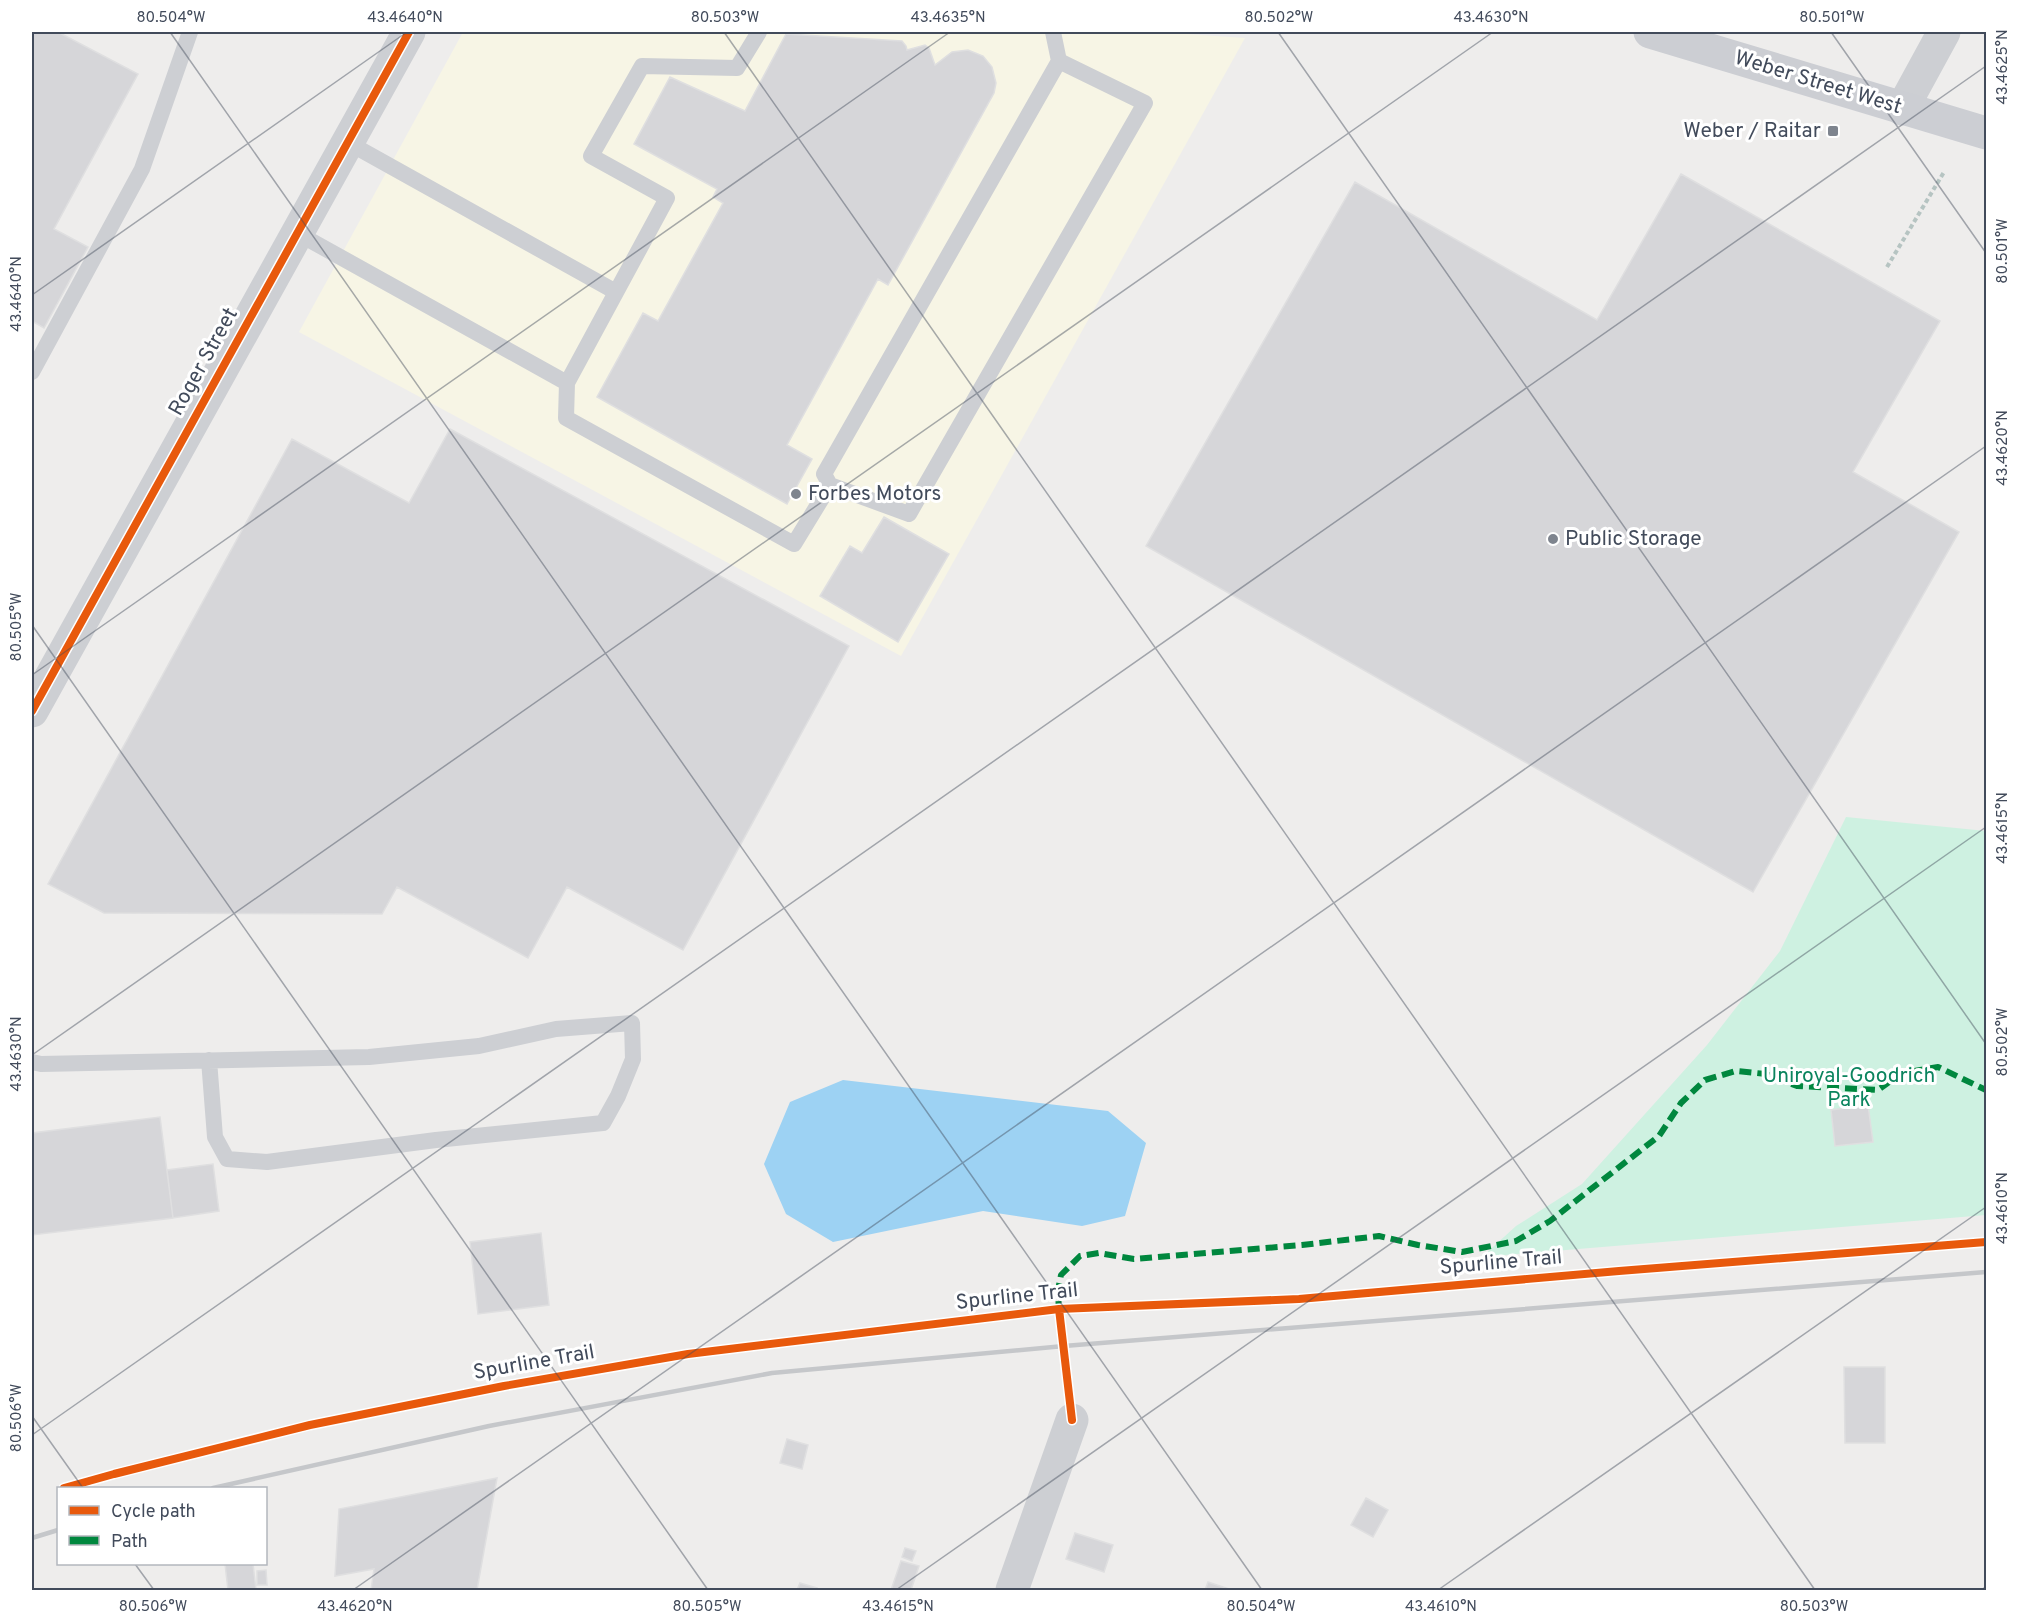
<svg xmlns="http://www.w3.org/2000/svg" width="2018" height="1622" viewBox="0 0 2018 1622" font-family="Overpass,sans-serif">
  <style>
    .commercial { fill: #f7f5e5 }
    .green { fill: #cef1e1 }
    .water { fill: #9dd2f3 }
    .building { fill: #d6d6d9; stroke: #dfdfe0; stroke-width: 1.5 }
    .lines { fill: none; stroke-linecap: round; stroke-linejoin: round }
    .path { stroke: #b6c4c2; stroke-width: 4; stroke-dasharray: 4.5 3; stroke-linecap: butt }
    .service { stroke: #cdcfd3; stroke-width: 16 }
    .minor { stroke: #cdcfd3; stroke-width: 33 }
    .secondary { stroke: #ccced3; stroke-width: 33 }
    .rail { stroke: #c5c7ca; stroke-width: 4.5 }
    .quiet { stroke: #00873e; stroke-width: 6; stroke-dasharray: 12 6; stroke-linecap: butt }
    .cycleway-casing { stroke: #fff; stroke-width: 11 }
    .cycleway { stroke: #e8590c; stroke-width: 8 }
    .ticks { fill: none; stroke: #424b5b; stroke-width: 1.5; stroke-opacity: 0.45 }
    .poi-dot { fill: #7e848e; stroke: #fff; stroke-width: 2 }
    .labels { text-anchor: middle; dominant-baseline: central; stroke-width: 6; stroke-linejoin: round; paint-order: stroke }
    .street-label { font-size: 21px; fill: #424b5b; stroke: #fff }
    .poi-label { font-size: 21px; fill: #424b5b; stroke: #fff; text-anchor: start }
    .park-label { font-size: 21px; fill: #0b845e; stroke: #fff }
    .neatline { fill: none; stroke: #424b5b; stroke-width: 2 }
    .ticks-label { font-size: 15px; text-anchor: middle; fill: #424b5b }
  </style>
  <rect width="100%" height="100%" fill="#eeedec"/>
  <path class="commercial" d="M463 32H1157L1245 38 901 656 299 332Z"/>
  <path class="green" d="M1846 817 1986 831V1215L1482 1257 1516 1226 1582 1184 1707 1045 1780 951Z"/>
  <path class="water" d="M843 1080 1108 1111 1146 1143 1125 1216 1082 1226 983 1211 833 1242 786 1214 764 1164 790 1102Z"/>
  <path class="building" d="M32 32H58L138 74 54 229 88 247 44 328 32 321Z
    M786 34 902 41 906 46 907 50 925 45 929 48 935 65 952 52 968 50 983 56 992 67 996 83 994 93 888 285 878 279 787 445 812 459 787 504 597 397 643 313 658 321 723 203 713 197 717 189 634 144 670 77 745 111Z
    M1681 174 1940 321 1853 472 1959 532 1753 892 1146 546 1355 182 1597 320Z
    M450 429 849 646 683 950 567 887 528 958 397 887 382 914 104 913 48 884 292 439 409 503Z
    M884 517 949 554 898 642 820 596 850 546 862 553Z
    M1868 1105 1873 1142 1835 1146 1831 1110Z
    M160 1117 173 1218 32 1235V1133Z
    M213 1164 219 1211 173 1218 167 1170Z
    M541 1233 549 1305 478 1314 470 1242Z
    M1844 1367H1885V1443H1845Z
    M787 1439 808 1445 802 1469 780 1463Z
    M497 1478 477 1590H371L374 1569 335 1576 339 1509Z
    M1366 1498 1388 1510 1373 1537 1351 1525Z
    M1075 1533 1113 1545 1104 1572 1066 1559Z
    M905 1548 916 1551 912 1561 902 1557Z
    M901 1561 919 1566 911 1590H891Z
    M225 1564H253L256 1590H228Z
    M266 1570 267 1585H257V1571Z
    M1208 1582 1232 1590H1205Z
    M800 1583 817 1588 816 1590H797Z"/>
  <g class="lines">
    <path class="path" d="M1887 267 1944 172"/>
    <path class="service" d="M759 32 737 68 642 66 591 156 667 198 567 383 566 418 794 544 830 485
      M1053 32 1059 61 824 474 830 485 909 514 1145 103 1059 61
      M347 142 616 292
      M297 233 567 383
      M32 372 142 169 190 32
      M32 1062 41 1064 369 1057 479 1046 556 1029 632 1023 633 1059 618 1096 603 1123 436 1140 267 1162 227 1159 215 1137 209 1060"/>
    <path class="minor" d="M1902 109 1944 32
      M32 711 409 32
      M1012 1590 1072 1420"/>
    <path class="secondary" d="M1650 32 1986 133"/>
    <path class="rail" d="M213 1488 489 1426 772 1373 1064 1346 1986 1272
      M32 1538 58 1530"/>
    <path class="quiet" d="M1059 1313 1058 1290 1061 1275 1080 1256 1099 1253 1134 1259 1302 1245 1379 1236 1418 1245 1462 1252 1516 1241 1550 1221 1659 1136 1681 1103 1705 1080 1736 1071 1766 1074 1797 1086 1878 1090 1902 1073 1938 1067 1986 1090"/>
    <defs>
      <path id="cycleway" d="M32 711 409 32
        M1059 1309 1072 1420
        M64 1488 114 1474 310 1425 504 1386 688 1354 1059 1309 1299 1299 1619 1271 1986 1242"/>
    </defs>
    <use href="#cycleway" class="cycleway-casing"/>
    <use href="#cycleway" class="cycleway"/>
  </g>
  <path class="ticks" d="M170 32 1262 1590M724 32 1815 1590M1278 32 1986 1044M1831 32 1986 253M32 295 407 32M32 625 708 1590M32 675 950 32M32 1055 1493 32M32 1416 83 1488M32 1435 1986 66M135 1564 154 1590M353 1590 1986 446M896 1590 1986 827M1438 1590 1986 1207M1981 1590 1986 1587"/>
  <g class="poi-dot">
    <rect x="1827" y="125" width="12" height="12" rx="3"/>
    <circle cx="796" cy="494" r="6"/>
    <circle cx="1553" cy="539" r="6"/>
  </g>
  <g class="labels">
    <g class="street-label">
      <text transform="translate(1818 83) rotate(17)">Weber Street West</text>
      <text transform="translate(204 362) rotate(-61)">Roger Street</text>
      <text transform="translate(1501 1263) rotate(-5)">Spurline Trail</text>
      <text transform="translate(1017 1297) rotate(-6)">Spurline Trail</text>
      <text transform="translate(534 1363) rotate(-10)">Spurline Trail</text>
    </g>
    <g class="poi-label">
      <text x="1821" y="131" text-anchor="end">Weber / Raitar</text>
      <text x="808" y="494">Forbes Motors</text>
      <text x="1565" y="539">Public Storage</text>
    </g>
    <g class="park-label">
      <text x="1849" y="1076">Uniroyal-Goodrich<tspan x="1849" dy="24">Park</tspan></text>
    </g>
  </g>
  <rect width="2018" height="1622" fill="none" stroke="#ffffff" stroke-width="66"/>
  <rect x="57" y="1487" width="210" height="78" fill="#ffffff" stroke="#b3b7bd" stroke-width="1.5"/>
  <rect x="69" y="1506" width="30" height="9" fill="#e8590c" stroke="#b3b7bd" stroke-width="1.5"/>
  <text x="111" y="1517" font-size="18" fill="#424b5b">Cycle path</text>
  <rect x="69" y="1536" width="30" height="9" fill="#00873e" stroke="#b3b7bd" stroke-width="1.5"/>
  <text x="111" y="1547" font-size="18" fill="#424b5b">Path</text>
  <rect x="33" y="33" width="1952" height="1556" class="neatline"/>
  <g class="ticks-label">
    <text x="171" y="22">80.504°W</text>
    <text x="405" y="22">43.4640°N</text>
    <text x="725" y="22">80.503°W</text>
    <text x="948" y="22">43.4635°N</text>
    <text x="1279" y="22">80.502°W</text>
    <text x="1491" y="22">43.4630°N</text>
    <text x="1832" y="22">80.501°W</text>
    <text transform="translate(2002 67) rotate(-90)" y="5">43.4625°N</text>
    <text transform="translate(2002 251) rotate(-90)" y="5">80.501°W</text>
    <text transform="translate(16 294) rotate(-90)" y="5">43.4640°N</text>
    <text transform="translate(2002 448) rotate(-90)" y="5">43.4620°N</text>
    <text transform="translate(16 627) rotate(-90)" y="5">80.505°W</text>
    <text transform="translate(2002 828) rotate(-90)" y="5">43.4615°N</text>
    <text transform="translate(2002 1042) rotate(-90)" y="5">80.502°W</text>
    <text transform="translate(16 1054) rotate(-90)" y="5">43.4630°N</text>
    <text transform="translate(2002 1208) rotate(-90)" y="5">43.4610°N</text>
    <text transform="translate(16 1418) rotate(-90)" y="5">80.506°W</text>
    <text x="153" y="1611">80.506°W</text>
    <text x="355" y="1611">43.4620°N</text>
    <text x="707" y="1611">80.505°W</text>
    <text x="898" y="1611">43.4615°N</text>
    <text x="1261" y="1611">80.504°W</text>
    <text x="1441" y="1611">43.4610°N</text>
    <text x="1814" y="1611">80.503°W</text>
  </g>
</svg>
